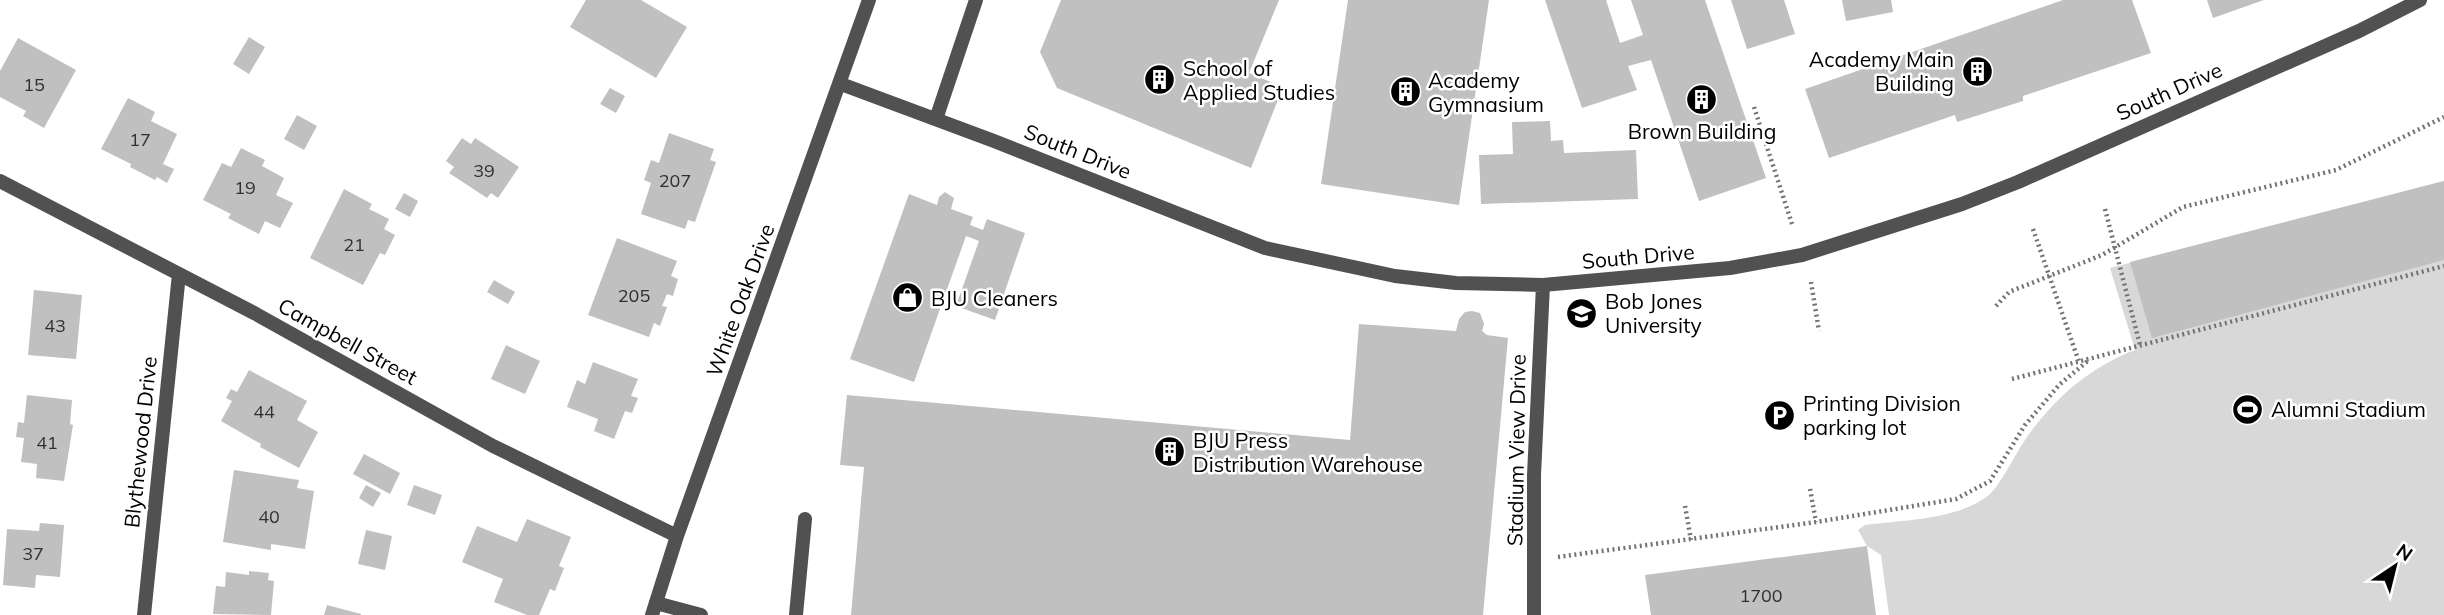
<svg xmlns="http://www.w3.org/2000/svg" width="2444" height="615" viewBox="0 0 2444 615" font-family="Mulish,sans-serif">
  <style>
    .green { fill: #d8d8d8 }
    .building { fill: #c0c0c0 }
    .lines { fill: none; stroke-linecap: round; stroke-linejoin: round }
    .path { stroke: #737373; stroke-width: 4.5; stroke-dasharray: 2 3.5; stroke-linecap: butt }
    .service { stroke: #515151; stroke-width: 14 }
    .minor { stroke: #515151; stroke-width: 14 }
    .labels { text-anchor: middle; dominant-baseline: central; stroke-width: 5; stroke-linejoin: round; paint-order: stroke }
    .number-label { font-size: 18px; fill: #303030 }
    .poi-label { font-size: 21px; fill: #000; stroke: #fff; text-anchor: start }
    .street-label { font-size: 21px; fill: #000; stroke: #fff }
  </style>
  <rect width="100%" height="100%" fill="#fff"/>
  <path class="green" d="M2444 181V615H1889L1881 555 1867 546 1858 530 1865 525C1903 520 1958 520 1989 495 2000 485 2013 459 2021 446 2049 403 2087 368 2135 350L2110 268Z"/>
  <path class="building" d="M586 0H641L687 27 656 78 570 27Z
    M1061 0H1279L1249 73 1283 87 1251 168 1057 88 1040 52Z
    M1348 0H1489L1459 205 1321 184Z
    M1545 0H1606L1620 43 1643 35 1631 0H1705L1766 178 1699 201 1651 60 1628 66 1637 90 1582 108Z
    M1731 0H1784L1795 34 1747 49Z
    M1842 0H1891L1893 12 1846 21Z
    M2063 0H2132L2151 53 2023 96V101L1957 122 1955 115 1829 158 1805 89Z
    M2207 0H2264L2213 18Z
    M249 37 265 47 249 74 233 64Z
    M18 38 76 70 44 128 23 116 26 111 0 97V71Z
    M610 88 625 96 616 113 600 104Z
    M128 98 155 112 151 121 177 134 163 164 174 169 167 183 157 177 155 180 130 167 131 164 101 149Z
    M297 115 317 126 304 150 284 139Z
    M1550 121 1551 141 1563 140 1564 153 1636 150 1638 199 1481 204 1479 155 1513 154 1512 122Z
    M669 133 714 149 710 160 716 162 695 222 688 220 685 229 641 214 651 183 644 180 651 160 659 163Z
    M462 138 471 144 475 138 519 167 498 198 491 193 487 198 449 173 454 167 446 161Z
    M241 148 265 160 262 166 284 178 276 195 293 203 280 228 265 221 259 234 228 218 231 214 203 200 222 163 231 167Z
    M2444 181V260L2152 338 2130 262Z
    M344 189 372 204 369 209 389 219 384 229 395 235 385 255 380 253 363 285 310 258Z
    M945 192 954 198 951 209 973 217 970 225 983 230 987 219 1025 233 995 320 956 306 979 241 966 236 914 382 850 359 909 194 937 205 939 197Z
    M404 193 418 201 410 217 395 209Z
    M617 238 677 261 671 276 678 279 673 296 667 294 662 306 667 307 660 326 654 323 649 337 588 315Z
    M494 280 515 292 508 304 487 292Z
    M34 290 82 295 76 359 28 355Z
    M1472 311 1480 313 1484 324 1482 331 1487 335 1508 338 1483 615H851L864 467 840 465 847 395 1350 440 1359 324 1456 331 1459 319 1465 312Z
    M506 345 540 361 525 394 491 379Z
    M593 362 638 379 631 396 638 398 632 413 625 411 614 439 594 431 598 419 567 407 577 380 585 384Z
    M249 370 307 401 297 420 318 432 299 468 260 447 261 444 221 421 232 401 226 398 231 389 237 392Z
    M27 395 72 400 70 424 73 425 64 481 36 478 37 464 21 462 24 438 16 437 18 422 24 423Z
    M364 454 400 473 390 494 353 474Z
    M234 470 299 480 297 488 314 491 305 549 271 544V550L223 542Z
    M366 485 381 493 373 507 359 498Z
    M414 485 442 495 435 515 407 505Z
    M527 519 571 537 559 566 564 568 555 591 550 589 539 615H527L494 602 503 579 462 562 477 526 517 542Z
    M40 523 64 525 60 577 36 575 35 588 3 585 7 529 39 531Z
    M366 530 392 536 385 570 358 564Z
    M1867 546 1876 615H1651L1645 575Z
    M249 571 269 573 268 580 274 581 271 615 213 614 216 586 225 587 226 572 249 575Z
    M327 605 361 614V615H324Z"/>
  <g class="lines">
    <path class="path" d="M1754 107 1793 227
      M2105 209 2140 345
      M2033 229 2079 362
      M1811 282 1819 331
      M1996 306 2009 292 2102 255 2183 207 2336 170 2444 117
      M2012 379 2444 266
      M1810 489 1816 522
      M1685 506 1691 540
      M1558 557 1816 522 1956 499 1990 481 2025 425 2059 385 2090 359"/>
    <path class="service" d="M656 603 701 615
      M796 615 805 519"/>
    <path class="minor" d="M841 84 994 141 1265 248 1395 276 1456 283 1543 285 1730 268 1802 255 1962 204 2018 182 2359 31 2420 0
      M936 119 976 0
      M0 181 256 314 493 446 677 536
      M144 615 179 274
      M652 615 677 536 869 0
      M1534 615V475L1543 285"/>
  </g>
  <defs>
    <symbol id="building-disc" viewBox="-11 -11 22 22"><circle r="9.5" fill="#000" stroke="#fff"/><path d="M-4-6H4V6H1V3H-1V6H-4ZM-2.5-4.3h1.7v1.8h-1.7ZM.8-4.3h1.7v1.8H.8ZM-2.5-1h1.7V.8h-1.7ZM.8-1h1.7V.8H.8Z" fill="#fff"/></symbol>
    <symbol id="shop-disc" viewBox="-11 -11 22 22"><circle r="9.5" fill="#000" stroke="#fff"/><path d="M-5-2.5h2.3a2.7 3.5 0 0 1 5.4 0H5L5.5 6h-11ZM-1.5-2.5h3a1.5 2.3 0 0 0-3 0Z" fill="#fff"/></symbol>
    <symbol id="university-disc" viewBox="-11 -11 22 22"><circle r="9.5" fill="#000" stroke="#fff"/><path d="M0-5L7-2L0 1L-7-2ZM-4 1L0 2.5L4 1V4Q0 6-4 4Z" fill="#fff"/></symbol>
    <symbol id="stadium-disc" viewBox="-11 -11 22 22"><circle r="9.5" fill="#000" stroke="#fff"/><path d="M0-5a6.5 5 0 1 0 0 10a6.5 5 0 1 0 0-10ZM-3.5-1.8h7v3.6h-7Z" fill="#fff"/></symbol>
    <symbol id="parking-disc" viewBox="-11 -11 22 22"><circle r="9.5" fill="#000" stroke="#fff"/><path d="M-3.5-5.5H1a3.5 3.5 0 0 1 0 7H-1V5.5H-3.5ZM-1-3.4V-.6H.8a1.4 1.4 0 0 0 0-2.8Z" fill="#fff"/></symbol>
  </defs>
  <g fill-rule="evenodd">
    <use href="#building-disc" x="1960" y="54" width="35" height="35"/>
    <use href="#building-disc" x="1142" y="62" width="35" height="35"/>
    <use href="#building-disc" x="1388" y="74" width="35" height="35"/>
    <use href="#building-disc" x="1684" y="82" width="35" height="35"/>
    <use href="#shop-disc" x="890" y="280" width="35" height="35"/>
    <use href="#university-disc" x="1564" y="296" width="35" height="35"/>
    <use href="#stadium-disc" x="2230" y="392" width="35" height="35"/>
    <use href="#parking-disc" x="1762" y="398" width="35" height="35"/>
    <use href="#building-disc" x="1152" y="434" width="35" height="35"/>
  </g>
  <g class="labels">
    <g class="number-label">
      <text x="34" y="84">15</text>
      <text x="140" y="139">17</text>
      <text x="484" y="170">39</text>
      <text x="675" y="180">207</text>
      <text x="245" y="187">19</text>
      <text x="354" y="244">21</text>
      <text x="634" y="295">205</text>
      <text x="55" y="325">43</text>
      <text x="264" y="411">44</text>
      <text x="47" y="442">41</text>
      <text x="269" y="516">40</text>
      <text x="33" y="553">37</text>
      <text x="1761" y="595">1700</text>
    </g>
    <g class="poi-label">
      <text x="1954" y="59" text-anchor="end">Academy Main<tspan x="1954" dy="24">Building</tspan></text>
      <text x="1183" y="68">School of<tspan x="1183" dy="24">Applied Studies</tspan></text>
      <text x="1428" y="80">Academy<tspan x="1428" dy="24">Gymnasium</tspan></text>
      <text x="1702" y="131" text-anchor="middle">Brown Building</text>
      <text x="931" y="298">BJU Cleaners</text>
      <text x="1605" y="301">Bob Jones<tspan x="1605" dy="24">University</tspan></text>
      <text x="1803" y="403">Printing Division<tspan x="1803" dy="24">parking lot</tspan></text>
      <text x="2271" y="409">Alumni Stadium</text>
      <text x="1193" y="440">BJU Press<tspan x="1193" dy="24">Distribution Warehouse</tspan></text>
    </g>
    <g class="street-label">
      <text transform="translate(2169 91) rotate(-24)">South Drive</text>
      <text transform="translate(1078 151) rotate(22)">South Drive</text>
      <text transform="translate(1638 256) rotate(-5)">South Drive</text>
      <text transform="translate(740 300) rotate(-70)">White Oak Drive</text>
      <text transform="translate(348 341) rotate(29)">Campbell Street</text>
      <text transform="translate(140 442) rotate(-84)">Blythewood Drive</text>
      <text transform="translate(1516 450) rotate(-89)">Stadium View Drive</text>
    </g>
  </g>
  <g transform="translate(2395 566) rotate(35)" stroke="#ffffff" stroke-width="5" paint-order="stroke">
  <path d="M0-5L12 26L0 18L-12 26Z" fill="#000000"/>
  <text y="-10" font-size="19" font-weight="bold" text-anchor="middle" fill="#000000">N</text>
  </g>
</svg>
